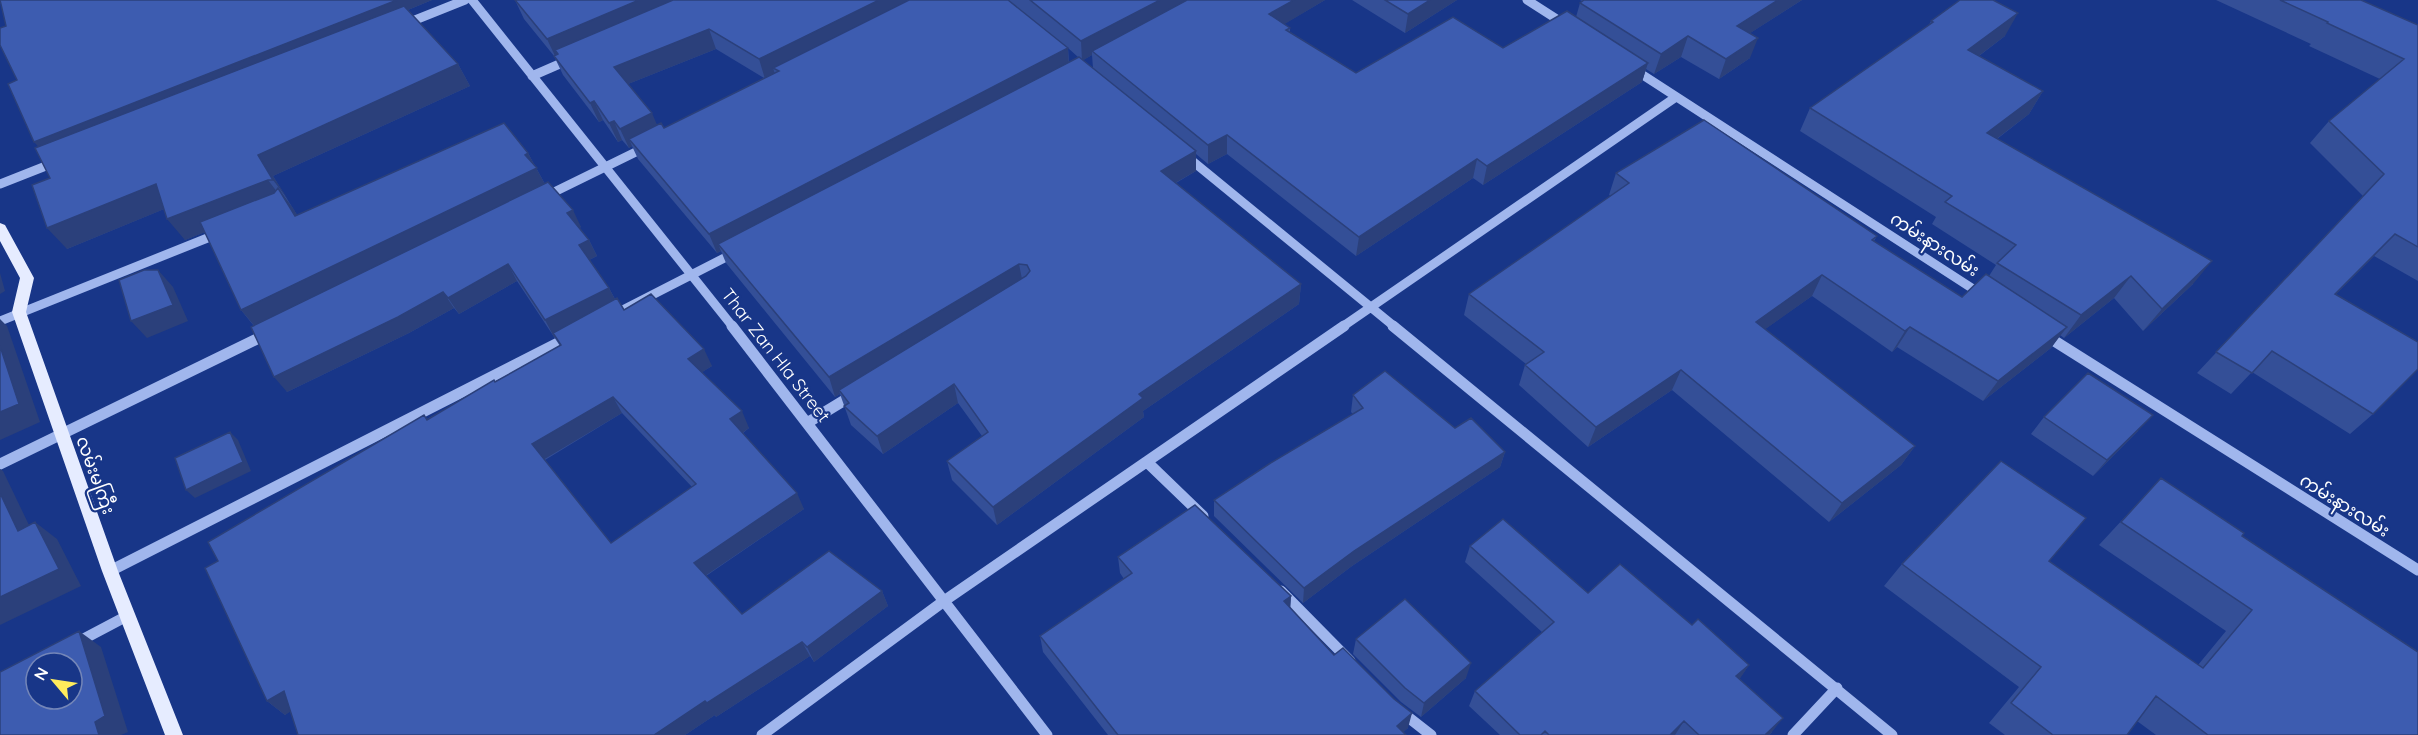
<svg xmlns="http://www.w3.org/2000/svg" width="2418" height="735" viewBox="0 0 2418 735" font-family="Quicksand,'Noto Sans Myanmar',sans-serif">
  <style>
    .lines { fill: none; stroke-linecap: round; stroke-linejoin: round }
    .minor-far1 { stroke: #a0b6ed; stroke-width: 9 }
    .minor { stroke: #a0b6ed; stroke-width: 11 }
    .major { fill: #e6ecff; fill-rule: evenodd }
    .wall { fill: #344f97; fill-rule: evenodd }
    .shaded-wall { fill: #2b407b }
    .building { fill: #3d5cb0; stroke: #2b407b; stroke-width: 1.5; fill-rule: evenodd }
    .labels { text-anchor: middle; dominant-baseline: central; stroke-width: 4.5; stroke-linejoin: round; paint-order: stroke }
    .street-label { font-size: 18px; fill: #fff; stroke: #183688 }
  </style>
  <rect width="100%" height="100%" fill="#183688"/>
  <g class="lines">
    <path class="minor-far1" d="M472 0 733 327
      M1527 0 1566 25
      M405 24 465 0
      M1632 68 1984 296
      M532 76 571 59
      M1185 155 1395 327
      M0 184 56 162
      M544 197 646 147
      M613 315 736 252
      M0 321 220 233
      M1342 327 1676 97"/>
    <path class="minor" d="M732 326 1047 735
      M1393 326 1892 735
      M2045 335 2418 570
      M807 423 853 395
      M1147 462 1203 516
      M0 464 269 333
      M110 571 570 337
      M1281 591 1350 661
      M74 644 127 616
      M1399 710 1431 735
      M762 735 944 601 1344 326
      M1793 735 1837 688"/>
    <path class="major" d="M0 223 5 225 34 278 26 312 118 571 183 735H165L102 571 12 312 20 278 0 241Z"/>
  </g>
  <path class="wall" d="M0 0H432L408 10 458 64 470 86 273 176 297 215 528 153 545 184 581 227 579 228 589 240 597 256 589 260 609 288 615 299 624 310 712 366 702 372 749 428 743 433 804 509 706 576 742 614 882 591 888 606 814 662 810 656 716 717 715 715 685 735H298L290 711 285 715 267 701 218 561 427 419 560 346 517 281 459 314 454 308 409 333 287 392 254 326 241 310 205 232 185 240 164 209 67 249 50 178 17 80 6 26ZM622 413 692 487 611 543 545 460Z
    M515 0H1325L1284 24 1290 28V32L1356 73 1503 48 1576 17 1580 3 1582 1 1580 0H1802L1750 33V58L1719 79 1681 57 1654 74 1646 69 1642 82 1483 185 1473 178 1356 256 1227 154 1208 164 1196 154V171L1176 183 1301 284 1299 304 1143 411 1144 417 997 525 952 480 947 461 982 436 958 403 883 454 851 425 840 394 835 397 726 263 721 251 717 253 638 159 632 146 629 148 622 140 618 142 603 120 599 122 563 75 554 56 524 19ZM1068 48 1078 57 1069 62ZM716 49 764 78 664 128 657 125 628 84ZM1092 55 1093 68 1083 60Z
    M1352 0H1457L1405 33Z
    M2216 0H2361L2418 25V281L2374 256 2336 294 2373 414 2350 434 2252 372 2231 394 2197 373 2363 196 2310 143 2329 121 2380 79 2309 46 2311 44Z
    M1931 21 2005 36 1979 56 2043 91 2029 114 1997 139 2193 284 2143 331 2114 298 2064 338 2060 335 2051 348 1983 401 1897 347 1892 352 1812 296 1765 329 1915 446 1901 465 1829 522 1672 390 1588 447 1519 385 1525 365 1526 364 1464 315 1469 294 1611 196 1609 195 1616 173 1877 236 1874 241 1962 297 1989 276 1996 265 1932 224 1936 217 1800 131 1810 108 1929 25Z
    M1353 395 1455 428 1505 452 1500 467 1352 566 1303 603 1214 516V500L1353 414 1351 412Z
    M2044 417 2138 431 2093 476 2031 434Z
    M2161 478 2242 536 2418 735H2156L2137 721 2127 735H2005L1989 723 2019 687 1884 586 1902 564 2049 561 2198 665 2226 631 2099 545Z
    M1470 546 1588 593 1692 625 1749 665 1739 679 1772 732 1769 735H1500L1469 706 1475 691 1542 632 1465 562Z
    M1118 557 1291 596 1290 608 1334 655 1408 728 1403 732 1406 735H1108L1043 652 1040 636 1124 579 1120 573Z
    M1356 639 1466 678 1421 717 1401 702 1353 654Z"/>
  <path class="shaded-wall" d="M395 0H432L49 158 34 142Z
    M639 0H691L555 50 559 57 556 58 547 39Z
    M879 0H921L779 71 773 68 775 74 765 79 759 59Z
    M1160 0H1197L1092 51V55L1082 61 1081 41Z
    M1294 0H1325L1268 34 1269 14Z
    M1430 0H1457L1405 33 1408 14Z
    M1778 0H1802L1730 46 1737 26Z
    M2018 13 2005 36 1956 73 1968 50Z
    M709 29 716 49 623 86 614 67Z
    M1688 36 1681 57 1654 74 1661 54Z
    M1758 38 1750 58 1719 79 1726 59Z
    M1068 48 1069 67 718 244 721 251 717 253 709 234Z
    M1648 63 1642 82 1483 185 1487 166Z
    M458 64 470 86 273 176 289 201 273 180 258 155Z
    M2043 91 2029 114 1974 156 1987 133Z
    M594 101 603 120 599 122 590 103Z
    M652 113 660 132 629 139 632 146 629 148 620 129Z
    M614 121 622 140 618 142 609 123Z
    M1227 135V154L1208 164V145Z
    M1196 151V171L1161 191V171Z
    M528 153 547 188 257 329 241 310Z
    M1477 159 1473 178 1356 256 1359 237Z
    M268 180 284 201 185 240 167 219Z
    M156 184 174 205 67 249 47 228Z
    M278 188 293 208 310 236 295 216Z
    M573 210 581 227 576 230 567 213Z
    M2395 234 2374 256 2314 316 2335 294Z
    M589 240 597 256 587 261 579 245Z
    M2212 261 2193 284 2143 331 2162 309Z
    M508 264 517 281 459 314 448 298Z
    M1019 264 1023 284 839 390 840 394 835 397 829 377Z
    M158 270 173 287 188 321 147 338 131 321Z
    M0 273 5 291 0 294Z
    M1822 275 1812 296 1746 343 1756 322Z
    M2131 276 2114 298 2064 338 2081 315Z
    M1301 284 1299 304 1143 411 1144 417 997 525 993 507 1139 394Z
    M609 288 618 305 554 337 545 320Z
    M443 292 454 308 409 333 287 392 274 377Z
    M0 319 7 326 40 422 0 440Z
    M1910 327 1897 347 1892 352 1905 331Z
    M2067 327 2051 348 1983 401 1998 381Z
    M704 349 712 366 696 376 688 359Z
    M1681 370 1672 390 1588 447 1596 427Z
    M954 384 958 403 883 454 877 436Z
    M613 397 622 413 543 460 532 444Z
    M742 411 749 428 738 436 730 419Z
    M2153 415 2138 431 2093 476 2107 460Z
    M230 432 238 440 251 471 195 498 186 490Z
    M1915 446 1901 465 1829 522 1842 503Z
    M1505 452 1500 467 1352 566 1303 603 1304 588 1354 551Z
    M0 469 3 471 40 548 18 531 0 493Z
    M797 493 804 509 702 578 694 563Z
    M35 522 57 539 81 586 0 625V597Z
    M882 591 888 606 814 662 807 647Z
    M1291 596 1290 612 1284 601Z
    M79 631 101 647 128 732 121 735H99L95 722Z
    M802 642 810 656 716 717 715 715 685 735H654L705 701Z
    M1471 663 1466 678 1421 717 1424 703Z
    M1749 665 1739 680 1736 676Z
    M284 691 301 705 285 715 267 701Z
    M1412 713 1408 728 1400 735 1397 726Z
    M1783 718 1772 732 1769 735H1765Z
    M1684 721 1675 735H1670Z"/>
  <path class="building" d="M0 0H397L34 142 8 84 17 80 0 45V28L6 26Z
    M515 0H639L547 39Z
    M673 0H879L759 59 709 29 614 67 652 113 620 129 614 121 609 123 594 101 590 103 554 56 558 54 555 50Z
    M909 0H1008L1068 48 709 234 629 139 661 123 664 128 779 71 773 68Z
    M1030 0H1160L1081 41Z
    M1187 0H1294L1269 14 1290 28 1286 30 1356 73 1453 17 1503 48 1567 11 1648 63 1487 166 1477 159 1359 237 1227 135 1208 145 1092 51Z
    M1385 0H1430L1408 14Z
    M1584 0H1778L1737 26 1758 38 1726 59 1688 36 1661 54 1580 3Z
    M1960 0H1993L2018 13 1968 50 2043 91 1987 133 2212 261 2162 309 2131 276 2081 315 1997 263 2016 245 1945 202 1952 196 1810 108 1933 22 1931 21Z
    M2280 0H2361L2418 25V247L2395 234 2335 294 2418 342V369L2373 414 2272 351 2252 373 2216 352 2384 174 2329 121 2404 59 2327 23 2328 22Z
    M404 6 458 64 258 155 273 180H268L167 219 156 184 47 228 32 185 50 178 35 148Z
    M1079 57 1196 151 1161 171 1301 284 1139 394 1143 398 993 507 947 461 988 432 954 384 877 436 844 406 849 403 839 390 1026 276 1030 271 1027 265 1019 264 829 377 718 244Z
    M1704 120 1877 236 1872 240 1962 297 1986 274 2067 327 1998 381 1910 327 1905 331 1822 275 1756 322 1915 446 1842 503 1681 370 1596 427 1525 365 1544 352 1469 294 1629 183 1616 173Z
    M504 123 528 153 525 155 537 168 241 310 200 222 274 193 278 188 295 216Z
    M548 182 573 210 567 213 589 240 579 245 609 288 545 320 508 264 448 298 443 292 398 317 274 377 251 327Z
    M144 270H158L173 305 131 321 119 280Z
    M651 294 704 349 688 359 742 411 730 419 797 493 694 563 742 614 829 551 882 591 807 647 802 642 707 703 705 701 654 735H298L284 691 267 701 205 568 218 561 208 542 424 415 427 420 494 380 495 382 561 345 553 333 617 298 624 310ZM613 397 696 484 611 543 532 444Z
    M0 346 19 404 0 412Z
    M1385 371 1455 428 1471 418 1505 452 1354 551 1304 588 1214 500 1269 464 1363 408 1353 395Z
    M2088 373 2153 415 2107 460 2044 417Z
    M230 432 243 462 186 490 175 458Z
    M2001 461 2086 518 2049 561 2203 668 2252 610 2121 522 2161 478 2244 533 2242 536 2418 652V735H2208L2156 696 2127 735H2053L2011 703 2041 667 1902 564Z
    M0 493 18 531 35 522 59 569 0 597Z
    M1195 505 1291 596 1284 601 1334 655 1343 648 1394 699 1412 713 1397 726 1406 735H1118L1040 636 1132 573 1118 557Z
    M1503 519 1588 593 1620 564 1692 625 1698 619 1749 665 1736 676 1783 718 1766 734 1767 735H1699L1684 721 1670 735H1549L1545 731 1541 735H1520L1475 691 1554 622 1470 546Z
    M1405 599 1471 663 1424 703 1405 688 1356 639Z
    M79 631 105 716 95 722 99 735H0V672ZM36 663H72V699H36Z"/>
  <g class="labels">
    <g class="street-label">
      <text transform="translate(1935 244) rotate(33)">ကမ်းနားလမ်း</text>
      <text transform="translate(776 355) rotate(52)">Thar Zan Hla Street</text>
      <text transform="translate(96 475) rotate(70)">လမ်းမကြီး</text>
      <text transform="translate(2345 505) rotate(32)">ကမ်းနားလမ်း</text>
    </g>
  </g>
  <g transform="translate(54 681) rotate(299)"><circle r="28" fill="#183688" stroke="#7486b8" stroke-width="1.5"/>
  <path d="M0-4.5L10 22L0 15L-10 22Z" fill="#ffec5c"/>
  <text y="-9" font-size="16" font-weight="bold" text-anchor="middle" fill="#ffffff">N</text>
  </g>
</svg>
